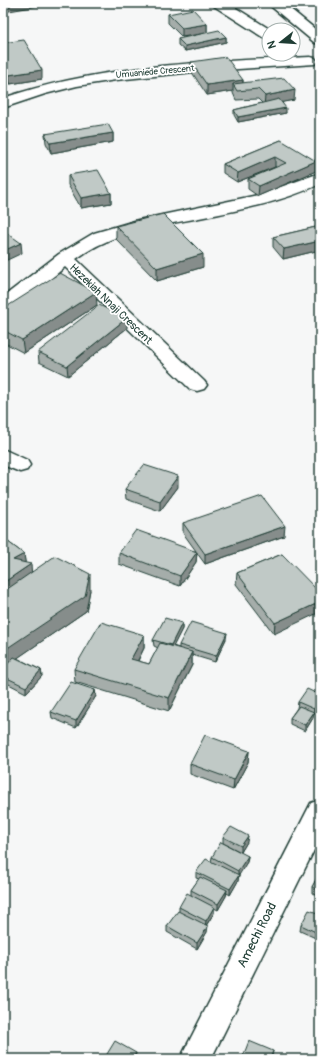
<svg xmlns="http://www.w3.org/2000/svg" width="323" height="1062" viewBox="0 0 323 1062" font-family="Pangolin,sans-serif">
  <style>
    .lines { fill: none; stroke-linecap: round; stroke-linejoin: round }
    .minor-casing { stroke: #1f3d34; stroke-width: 3 }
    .major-casing { stroke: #1f3d34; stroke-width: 3 }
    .highway-casing { stroke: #1f3d34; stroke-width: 3 }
    .minor { fill: #fff; fill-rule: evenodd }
    .major { fill: #fff; fill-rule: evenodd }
    .highway { fill: #fff; fill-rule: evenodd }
    .wall { fill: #a5adaa; stroke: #1f3d34 }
    .shaded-wall { fill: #868d8b; stroke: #1f3d34 }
    .building { fill: #c0c9c6; stroke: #1f3d34 }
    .labels { text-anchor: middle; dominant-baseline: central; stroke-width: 3.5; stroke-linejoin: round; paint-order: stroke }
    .far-street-label { font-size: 9px; fill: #1f3d34; stroke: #fff }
    .street-label { font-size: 11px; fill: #1f3d34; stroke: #fff }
    .near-street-label { font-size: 13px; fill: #1f3d34; stroke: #fff }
  </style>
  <rect width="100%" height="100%" fill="#f6f7f7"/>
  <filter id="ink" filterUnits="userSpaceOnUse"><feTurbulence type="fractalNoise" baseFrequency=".025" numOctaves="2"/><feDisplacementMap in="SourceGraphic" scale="8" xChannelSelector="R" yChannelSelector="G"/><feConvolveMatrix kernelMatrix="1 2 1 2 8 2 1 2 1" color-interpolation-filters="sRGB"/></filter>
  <g filter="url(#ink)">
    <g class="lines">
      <defs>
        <path id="minor" d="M212 3H228L271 30H269V39L264 38 214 6Z
          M310 57 315 58 317 61 315 64 194 72 116 80 77 86 45 94 3 108V98C105 64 204 62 310 57Z
          M320 173V184C280 203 236 211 194 219 152 227 111 233 76 259L204 381 207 385 204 389 197 391 190 389 65 267C47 281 24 305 3 311V297L59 254 94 233 138 220 258 195Z
          M3 449 27 460 30 465 27 470 20 472 3 465Z"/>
        <path id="major" d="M320 800V838L211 1059H180L311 803Z"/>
        <path id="highway" d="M267 3H283L320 33V44L315 43Z"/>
      </defs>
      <use href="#minor" class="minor-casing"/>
      <use href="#major" class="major-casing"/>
      <use href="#highway" class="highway-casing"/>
      <use href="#minor" class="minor"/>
      <use href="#major" class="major"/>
      <use href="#highway" class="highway"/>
    </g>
    <path class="wall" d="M168 14 207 24V33L182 37 168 23Z
      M226 37V42L185 51 178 45V39Z
      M3 43 42 79 10 84 3 71Z
      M191 62 243 80V83L294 100 282 102 286 113 238 122 234 115V110L262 103 258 99 236 100 233 93V91L207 95 191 71Z
      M113 133V142L51 153 46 143 45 134Z
      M281 140 316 171 258 196 248 189V179L276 167H275L237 182 223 173V164Z
      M68 175 111 193V203L81 208 68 185Z
      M116 226 203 267 157 281 116 239Z
      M320 226V250L283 259 273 247V237Z
      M97 305 24 353 3 342V309Z
      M127 328 68 376 39 362 38 352Z
      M178 487 160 511 126 499 125 489Z
      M183 523 284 536 205 564 197 553 196 562 180 586 119 564V553L196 551 183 533Z
      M3 538 24 554 25 563 31 572 90 590 86 611 17 658 41 670 42 676 26 693 3 681V669L7 665 3 668Z
      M282 554 274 634 236 584 237 573Z
      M182 623V629L173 646 179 648V645L226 639 215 662 192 655V665L169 711 75 682 74 669 144 635V648L138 661 149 664 158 648 154 646 153 640Z
      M95 690 96 696 76 728 52 718 51 712Z
      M320 695V705L313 715V718L305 731 290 724V718L297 708 298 702Z
      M249 751 248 762 233 790 190 774V764Z
      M223 837 247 842 241 852 223 843Z
      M248 856 247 862 238 875V881L230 895 227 893 226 896 218 910 214 908V913L206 926 207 932 197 949 167 932V926L179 911V907L191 895V890L199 879 196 878V872L211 862 212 857Z
      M320 872V897L312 893V887Z
      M320 914V940L300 931 301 925Z"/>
    <path class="shaded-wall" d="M3 3H56L3 12Z
      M207 24V33L182 37V28Z
      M226 37V42L185 51V46Z
      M42 70V79L10 84 9 75Z
      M243 80 242 90 233 84V91L207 95V85Z
      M295 90 294 100 264 106 265 96Z
      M286 108V113L238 122V117Z
      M113 133V142L51 153 50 143Z
      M275 157V167L237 182 238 173Z
      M316 161V171L258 196 259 186Z
      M111 193V203L81 208V198Z
      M320 241V250L283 259 284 249Z
      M21 243 22 253 3 262V251Z
      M203 254V267L157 281V268Z
      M96 292 97 305 24 353 22 340Z
      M127 318V328L68 376 67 366Z
      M178 476V487L160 511V501Z
      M285 526 284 536 205 564V554Z
      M197 552 196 562 180 586V576Z
      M24 554 26 567 13 560Z
      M31 564 32 578 3 597V583Z
      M90 574V590L86 611 3 668V651Z
      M320 602V612L274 634 275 623Z
      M182 623V629L171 651V645Z
      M227 633 226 639 215 662 216 656Z
      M144 635V648L132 672 131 659Z
      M192 652V665L169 711V698Z
      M41 670 42 676 26 693V687Z
      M95 690 96 696 76 728V721Z
      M320 700V705L313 715 314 709Z
      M314 712 313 718 305 731V725Z
      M249 751 248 762 233 790 234 780Z
      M248 836 247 842 241 852V846Z
      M248 856 247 862 238 877V871Z
      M239 875 238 881 230 895V889Z
      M227 890 226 896 218 910V904Z
      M214 907V913L205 927 206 921Z
      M208 926 207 932 197 949V943Z
      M273 1051 272 1057 271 1059H270Z
      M136 1053 135 1059H132Z"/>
    <path class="building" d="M193 9 207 24 182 28 168 14Z
      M219 30 226 37 185 46 178 39Z
      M24 40 42 70 9 75 3 63V43Z
      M226 57 243 80 207 85 191 62Z
      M284 78 295 90 265 96 258 89 237 91 233 84Z
      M279 99 286 108 238 117 234 110Z
      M108 124 113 133 50 143 45 134Z
      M281 140 316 161 259 186 248 179 286 163 275 157 238 173 223 164Z
      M98 170 111 193 81 198 68 175Z
      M163 214 203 254 157 268 116 226Z
      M320 226V241L284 249 273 237Z
      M3 230 21 243 3 251Z
      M60 273 96 292 22 340 3 330V309Z
      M99 305 127 318 67 366 38 352Z
      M144 465 178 476 160 501 125 489Z
      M262 496 285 526 205 554 183 523Z
      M136 530 197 552 180 576 119 553Z
      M3 538 24 554 13 560 31 564 3 583Z
      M282 554 320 593V602L275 623 237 573Z
      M55 556 90 574 85 596 3 651V592Z
      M165 618 182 623 171 645 153 640Z
      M101 622 144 635 131 659 149 664 160 643 192 652 169 698 74 669Z
      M191 622 227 633 216 656 179 645Z
      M14 657 41 670 26 687 3 676V669Z
      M71 682 95 690 76 721 51 712Z
      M307 689 320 695V700L314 709 298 702Z
      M299 706 314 712 305 725 290 718Z
      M205 735 249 751 234 780 190 764Z
      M231 827 248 836 241 846 223 837Z
      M221 842 248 856 238 871 212 857Z
      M206 859 239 875 230 889 196 872Z
      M320 872V891L312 887Z
      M200 877 227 890 218 904 191 890Z
      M187 893 214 907 206 921 179 907Z
      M309 910 320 914V934L301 925Z
      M178 911 208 926 197 943 167 926Z
      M115 1041 136 1053 132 1059H104Z
      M249 1041 273 1051 270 1059H242Z"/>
  </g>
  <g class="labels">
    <g class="far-street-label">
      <text transform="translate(155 72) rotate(-5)">Umuaniede Crescent</text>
    </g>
    <g class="street-label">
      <text transform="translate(111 304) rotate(44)">Hezekiah Nnaji Crescent</text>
    </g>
    <g class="near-street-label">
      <text transform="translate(257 935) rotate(-63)">Amechi Road</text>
    </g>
  </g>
  <rect width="323" height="1062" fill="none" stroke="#fff" stroke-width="16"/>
  <rect x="8" y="8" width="307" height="1046" fill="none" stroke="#1f3d34" stroke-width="1.5" filter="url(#ink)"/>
  <g transform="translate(281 42) rotate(253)"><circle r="19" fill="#ffffff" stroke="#a5b1ae"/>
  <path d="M0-3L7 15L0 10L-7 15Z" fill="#1f3d34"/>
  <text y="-6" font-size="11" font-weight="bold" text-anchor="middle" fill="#1f3d34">N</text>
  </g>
</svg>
